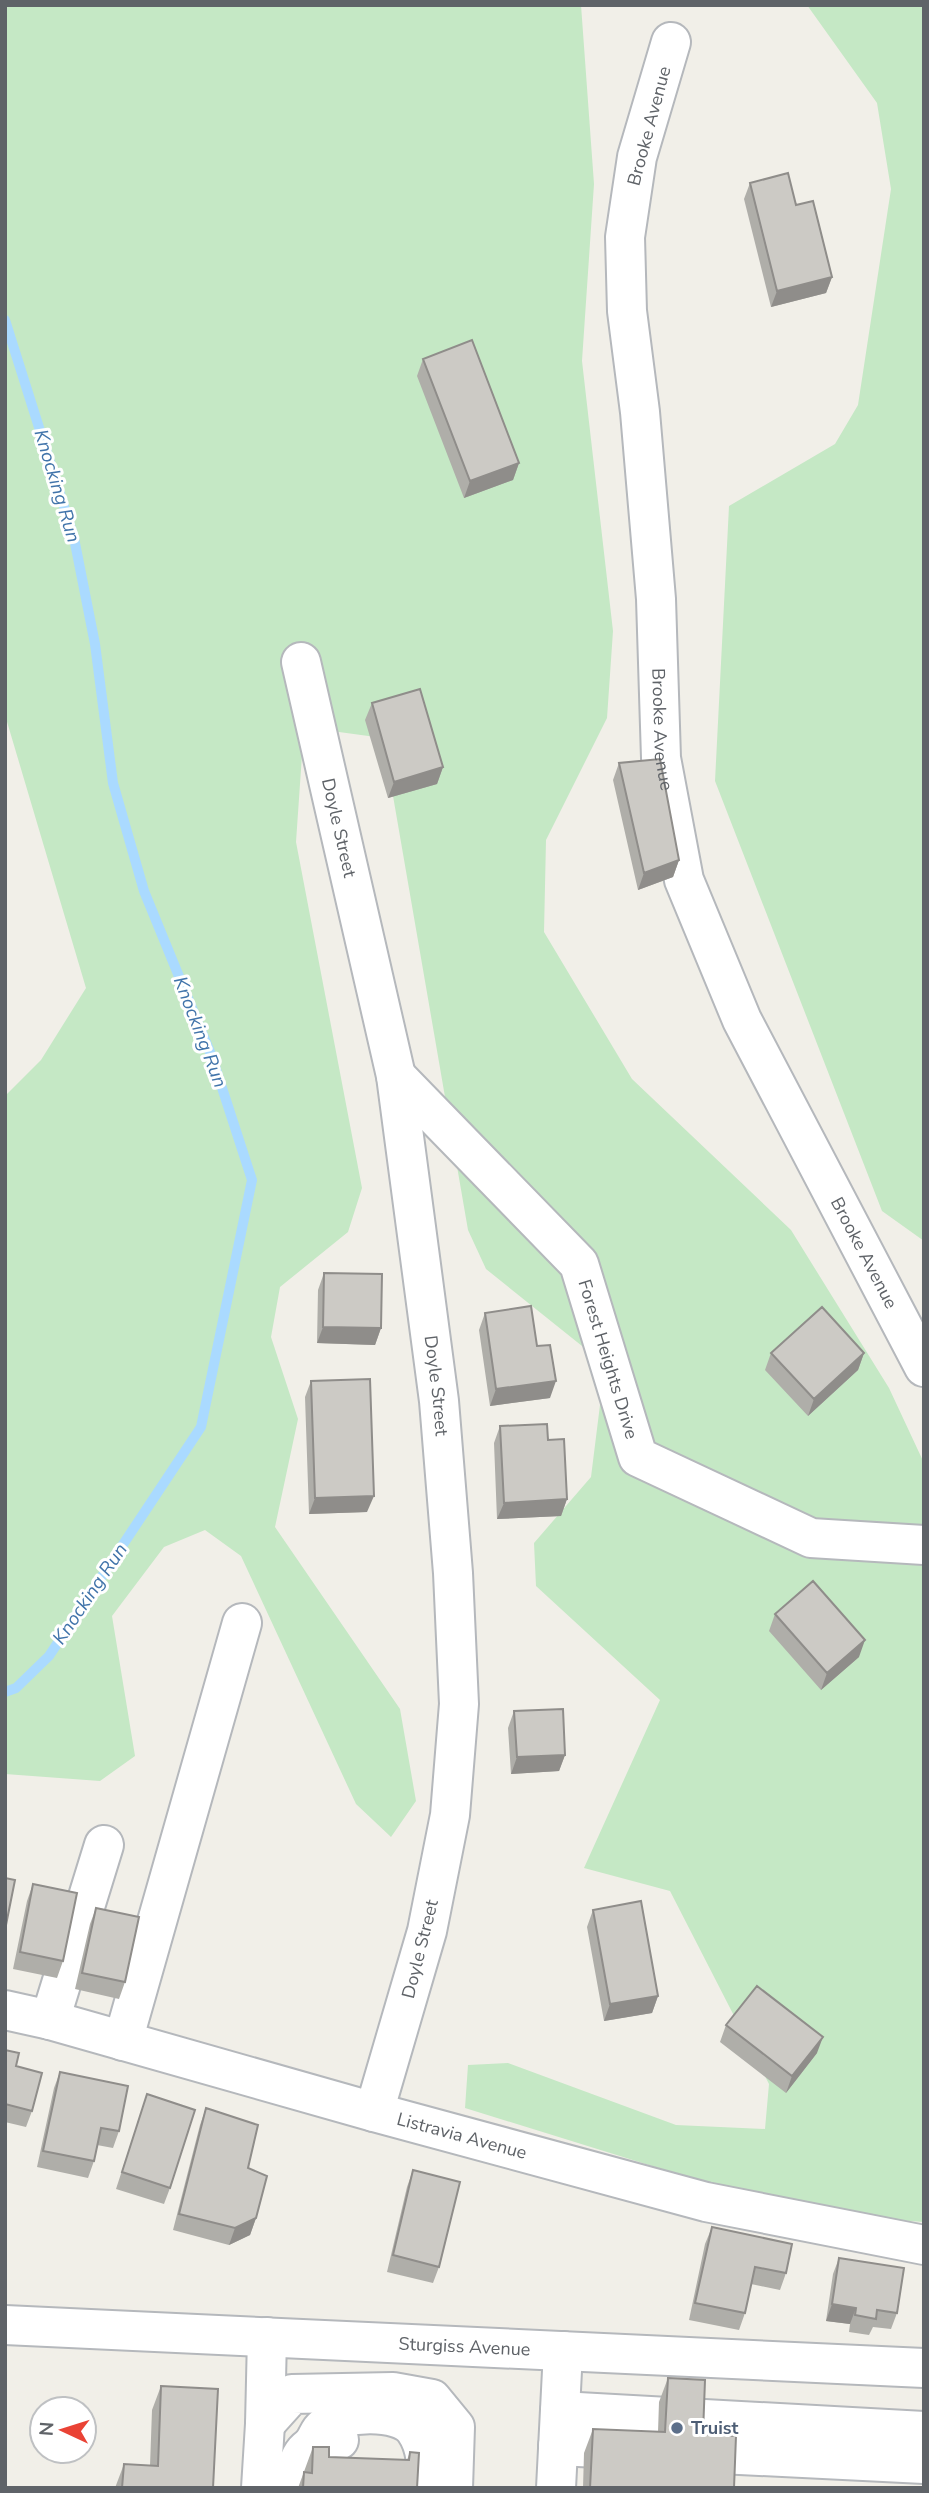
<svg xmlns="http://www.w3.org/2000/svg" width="929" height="2493" viewBox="0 0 929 2493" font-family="'Nunito Sans',sans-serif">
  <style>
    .green { fill: #c5e8c5 }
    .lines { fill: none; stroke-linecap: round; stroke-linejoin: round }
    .stream { stroke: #aadaff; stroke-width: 10 }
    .minor-casing { stroke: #b5b8bc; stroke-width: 42 }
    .minor { stroke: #fff; stroke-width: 38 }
    .wall { fill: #afaea9 }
    .shaded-wall { fill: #8f8d8a }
    .building { fill: #cccac5; stroke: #8f8d8a; stroke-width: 2 }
    .service-dot { fill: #5c6f8a; stroke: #fff; stroke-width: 2.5 }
    .labels { text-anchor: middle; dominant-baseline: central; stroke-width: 6; stroke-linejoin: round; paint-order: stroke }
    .street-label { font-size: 18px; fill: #5f6368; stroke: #fff }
    .service-label { font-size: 18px; font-weight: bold; fill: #4e5e75; stroke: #fff; text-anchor: start }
    .water-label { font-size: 19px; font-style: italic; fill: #4174aa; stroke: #fff }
  </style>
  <rect width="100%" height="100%" fill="#f1efe8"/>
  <path class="green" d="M5 5H581L594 184 582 361 613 631 607 718 546 840 544 932 632 1079 791 1230 889 1388 924 1463V2222L807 2214 465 2108 468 2065 508 2063 676 2125 765 2129 769 2084 670 1891 584 1868 660 1700 536 1586 534 1543 591 1477 601 1397 592 1354 486 1269 468 1230 383 738 339 732 302 755 296 842 362 1188 348 1232 280 1287 271 1337 298 1419 275 1527 400 1709 416 1801 391 1837 356 1804 241 1556 205 1530 164 1547 112 1616 135 1756 100 1781 5 1774V1096L41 1060 86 988 5 715Z
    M807 5H924V1241L882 1211 715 781 729 506 835 444 858 405 891 189 877 103Z"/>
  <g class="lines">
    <path class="stream" d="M5 320 74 538 95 644 113 783 144 891 212 1057 252 1180 201 1427 49 1656 16 1688 5 1692"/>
    <defs>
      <g id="minor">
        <path id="s1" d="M671 42 637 157 625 237 627 311 640 412 656 599 661 758 684 880 742 1020 924 1367"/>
        <path id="s2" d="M301 662 396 1076 439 1401 453 1573 459 1704 450 1815 427 1931 374 2112"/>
        <path id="s3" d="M396 1076 579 1264 638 1457 811 1538 924 1545"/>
        <path id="s4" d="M5 2010 50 2020 374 2112 706 2202 924 2245"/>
        <path d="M50 2020 104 1845"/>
        <path d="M123 2041 242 1623"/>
        <path id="s5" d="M5 2325 924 2368"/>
        <path d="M560 2411 924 2431"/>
        <path d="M265 2424 292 2394 393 2392 432 2399 455 2427 453 2488"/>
        <path d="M314 2442C317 2438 319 2431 323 2428 340 2411 400 2408 415 2430 427 2447 427 2468 426 2488"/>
        <path d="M558 2446 924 2464"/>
        <path d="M261 2488 265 2424 267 2337"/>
        <path d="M294 2488C296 2454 305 2441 339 2440"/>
        <path d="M556 2488 563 2351"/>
      </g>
    </defs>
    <use href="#minor" class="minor-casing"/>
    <use href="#minor" class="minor"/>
  </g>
  <path class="wall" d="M750 183 796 205 832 277 826 293 771 307 744 199Z
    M423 359 519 463 513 480 464 498 417 376Z
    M372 703 443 767 437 784 388 798 365 720Z
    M619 763 679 860 673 877 638 890 613 780Z
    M324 1273 381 1328 375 1345 317 1343 318 1290Z
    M485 1313 537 1346 550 1398 490 1406 479 1330Z
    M771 1353H864L858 1370 808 1416 765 1370Z
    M311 1381 367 1512 309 1514 305 1397Z
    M500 1426 548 1440 567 1499 561 1516 497 1519 494 1443Z
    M775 1614 859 1657 821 1690 769 1631Z
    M514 1711 565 1755 559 1771 511 1774 508 1728Z
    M33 1884 63 1961 57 1978 13 1969 27 1901Z
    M96 1908 125 1982 119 1999 75 1989 90 1924Z
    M593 1910 658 1996 652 2013 604 2021 587 1927Z
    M726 2025 817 2053 786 2093 720 2042Z
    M5 2050 16 2066 32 2111 26 2127 5 2122Z
    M60 2072 119 2131 113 2148 97 2145 94 2161 88 2178 37 2167 54 2088Z
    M147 2094 170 2188 164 2204 116 2189Z
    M206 2108 248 2168 256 2218 250 2235 229 2245 173 2230 200 2125Z
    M413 2170 439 2267 433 2283 387 2272 407 2187Z
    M712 2227 786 2273 780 2290 751 2284 745 2313 739 2330 689 2320 705 2244Z
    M839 2258 897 2313 891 2329 873 2327 869 2335 849 2332 850 2324 826 2321 833 2274Z
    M668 2378 734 2488H583L584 2453 593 2429 658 2432 659 2402Z
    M161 2386 213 2488H115L124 2464 150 2466 152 2410Z
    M313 2447 329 2457 407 2460 410 2452 417 2488H298Z"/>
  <path class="shaded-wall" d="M832 277 826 293 771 307 777 291Z
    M519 463 513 480 464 498 470 481Z
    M443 767 437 784 388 798 394 782Z
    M679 860 673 877 638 890 644 873Z
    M323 1327 381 1328 375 1345 317 1343Z
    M864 1353 858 1370 808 1416 814 1399Z
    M556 1381 550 1398 490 1406 496 1389Z
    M374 1496 367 1512 309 1514 315 1498Z
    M567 1499 561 1516 497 1519 504 1503Z
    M865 1640 859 1657 821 1690 827 1673Z
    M565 1755 559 1771 511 1774 517 1757Z
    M658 1996 652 2013 604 2021 610 2004Z
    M823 2037 817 2053 786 2093 792 2076Z
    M256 2218 250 2235 229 2245 235 2228Z
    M832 2304 856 2308 850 2324 826 2321Z"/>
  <path class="building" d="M788 173 796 205 813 201 832 277 777 291 750 183Z
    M472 340 519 463 470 481 423 359Z
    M420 689 443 767 394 782 372 703Z
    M660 759 679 860 644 873 619 763Z
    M324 1273 382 1274 381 1328 323 1327Z
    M531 1306 537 1346 550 1345 556 1381 496 1389 485 1313Z
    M822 1307 864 1353 814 1399 771 1353Z
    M370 1379 374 1496 315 1498 311 1381Z
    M547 1424 548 1440 564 1439 567 1499 504 1503 500 1426Z
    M813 1581 865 1640 827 1673 775 1614Z
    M563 1709 565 1755 517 1757 514 1711Z
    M5 1878 15 1880 5 1930Z
    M33 1884 77 1893 63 1961 20 1952Z
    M641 1901 658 1996 610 2004 593 1910Z
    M96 1908 139 1917 125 1982 82 1973Z
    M757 1986 823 2037 792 2076 726 2025Z
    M5 2050 19 2053 16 2066 42 2073 32 2111 5 2104Z
    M60 2072 128 2086 119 2131 101 2128 94 2161 43 2151Z
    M147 2094 195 2110 170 2188 122 2172Z
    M206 2108 258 2125 248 2168 267 2176 256 2218 235 2228 179 2214Z
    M413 2170 460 2182 439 2267 393 2255Z
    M712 2227 792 2244 786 2273 755 2267 745 2313 695 2303Z
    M839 2258 904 2268 897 2313 877 2310 876 2319 855 2315 856 2308 832 2304Z
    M668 2378 705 2380 703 2434 736 2436 734 2488H590L593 2429 665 2432Z
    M161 2386 218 2389 213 2488H122L124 2464 158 2466Z
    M313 2447H329V2457L409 2460 410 2452 419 2453 417 2488H303L304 2472 312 2473Z"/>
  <circle class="service-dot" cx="677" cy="2428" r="7"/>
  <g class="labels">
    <g class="street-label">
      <text transform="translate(649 126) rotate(-75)">Brooke Avenue</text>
      <text stroke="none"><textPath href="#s1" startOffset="695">Brooke Avenue</textPath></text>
      <text stroke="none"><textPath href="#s2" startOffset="170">Doyle Street</textPath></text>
      <text stroke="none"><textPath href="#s1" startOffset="1262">Brooke Avenue</textPath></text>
      <text stroke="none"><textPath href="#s3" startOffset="362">Forest Heights Drive</textPath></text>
      <text stroke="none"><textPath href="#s2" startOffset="737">Doyle Street</textPath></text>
      <text transform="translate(420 1949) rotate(-76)">Doyle Street</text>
      <text stroke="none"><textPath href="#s4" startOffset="474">Listravia Avenue</textPath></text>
      <text stroke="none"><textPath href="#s5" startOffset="460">Sturgiss Avenue</textPath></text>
    </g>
    <g class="service-label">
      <text x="691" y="2428">Truist</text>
    </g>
    <g class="water-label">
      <text transform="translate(57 486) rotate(73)">Knocking Run</text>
      <text transform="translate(200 1032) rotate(69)">Knocking Run</text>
      <text transform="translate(90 1594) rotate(-56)">Knocking Run</text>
    </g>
  </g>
  <rect width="929" height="2493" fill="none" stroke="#5f6368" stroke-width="14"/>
  <g transform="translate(63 2430) rotate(274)"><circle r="33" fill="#ffffff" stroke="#bfc1c3" stroke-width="2"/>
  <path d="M0-5L12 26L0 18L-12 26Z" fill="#ea4335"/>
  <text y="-10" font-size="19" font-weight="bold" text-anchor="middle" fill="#5f6368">N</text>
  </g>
</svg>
